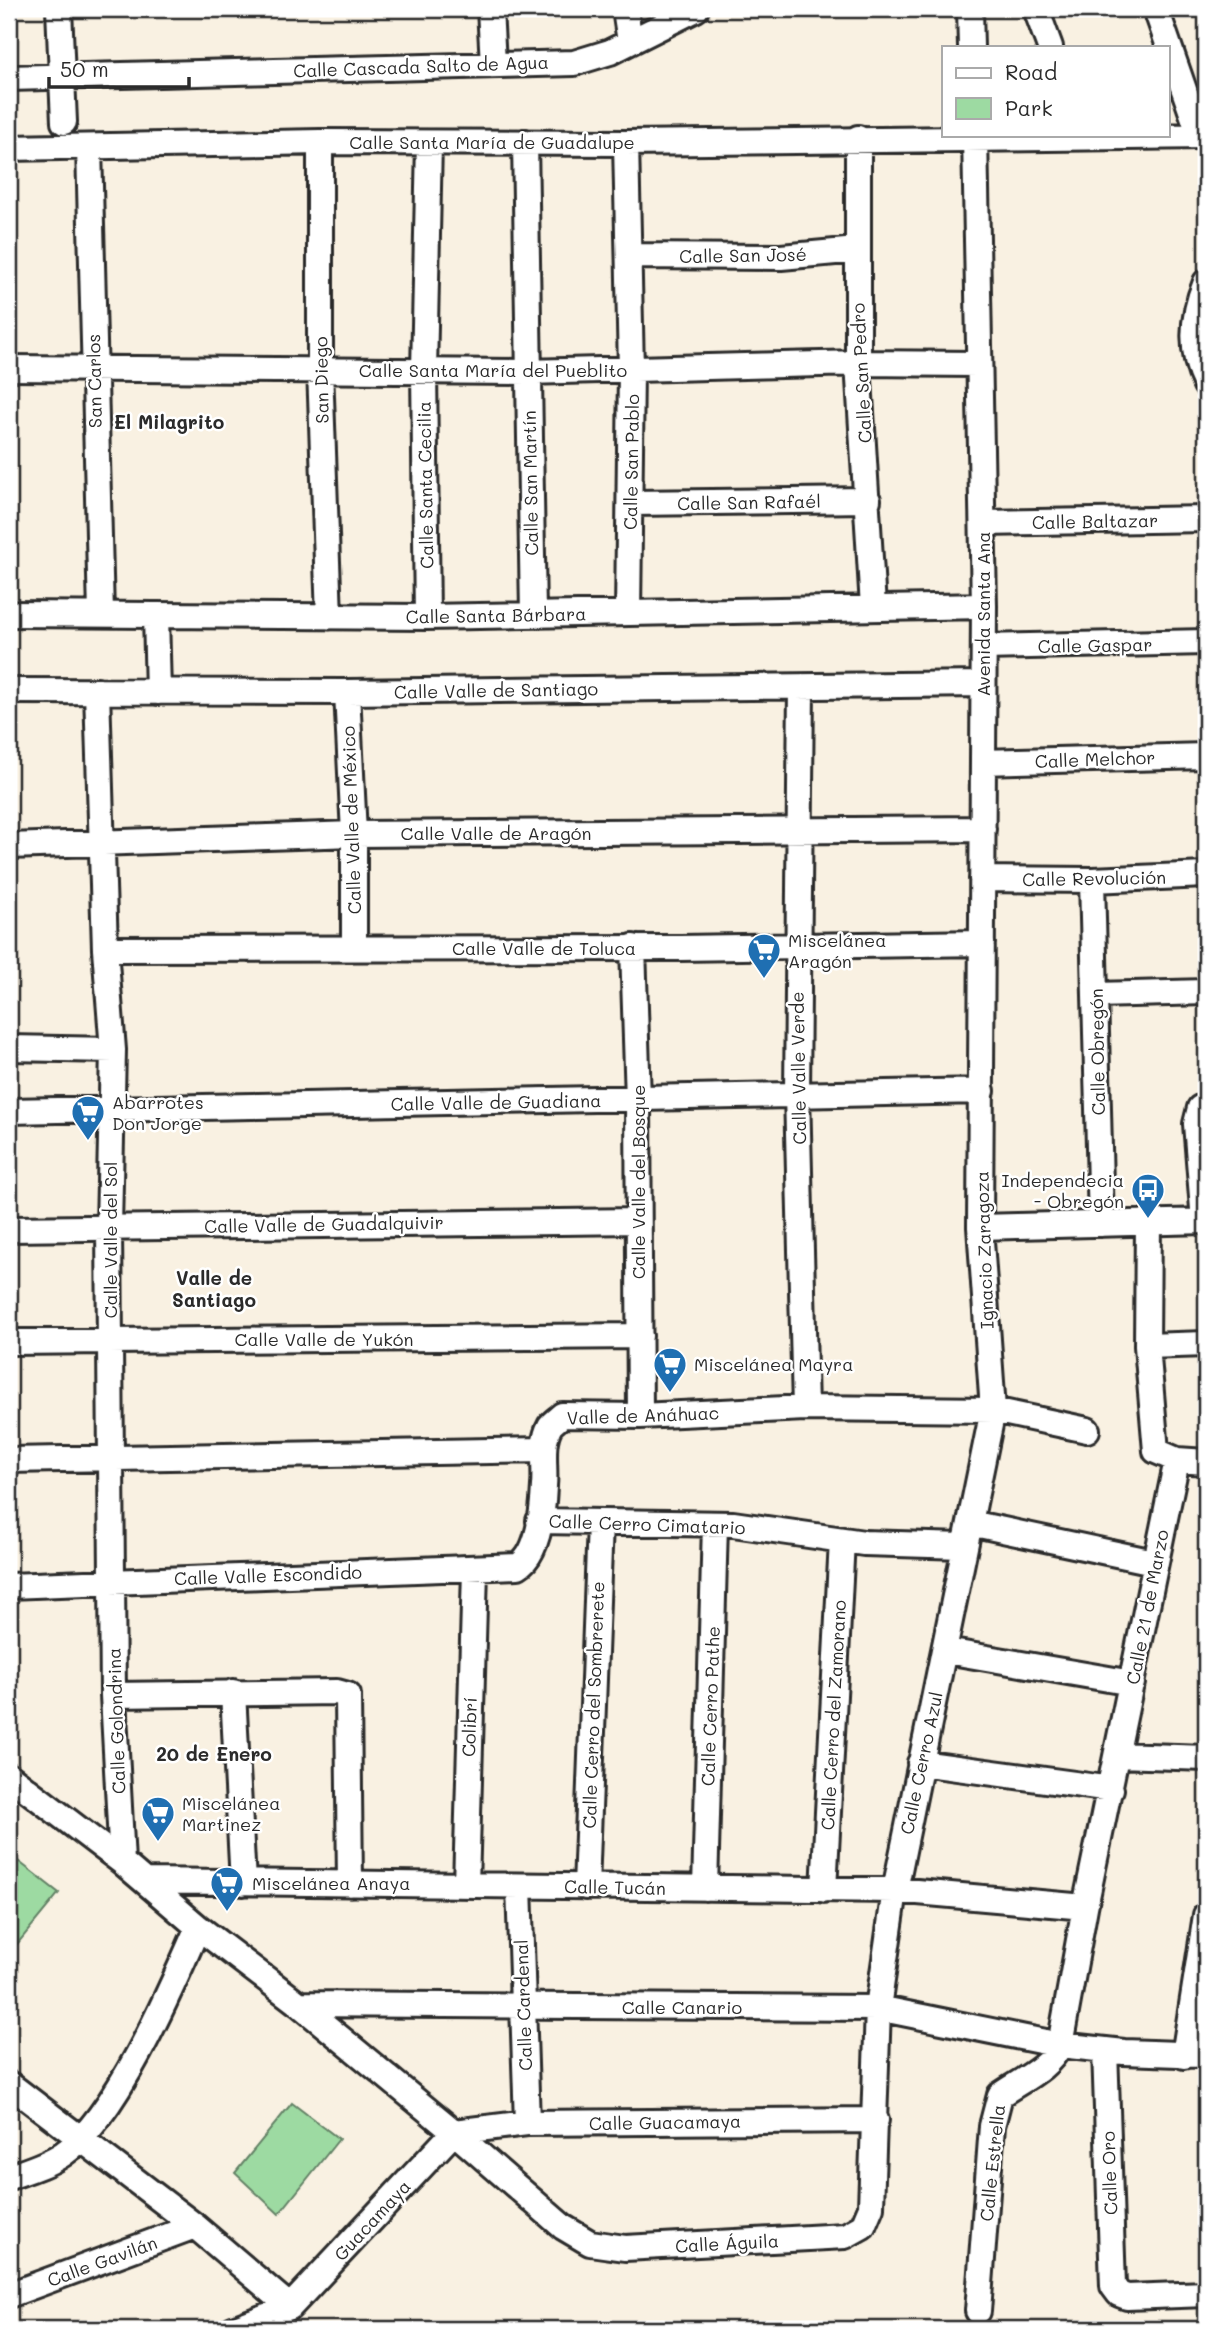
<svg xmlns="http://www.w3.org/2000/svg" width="1215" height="2338" viewBox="0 0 1215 2338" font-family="Mali,sans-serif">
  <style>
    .green { fill: #9ddaa2; stroke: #648266; stroke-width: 2 }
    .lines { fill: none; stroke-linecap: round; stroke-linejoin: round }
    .minor-casing { stroke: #2b2b2b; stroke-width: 30 }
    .minor { stroke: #fff; stroke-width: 24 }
    .labels { text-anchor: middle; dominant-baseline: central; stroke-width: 5; stroke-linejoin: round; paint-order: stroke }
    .street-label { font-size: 18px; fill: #2b2b2b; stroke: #fff }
    .poi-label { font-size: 18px; fill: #2b2b2b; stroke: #fff; text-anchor: start }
    .neighbourhood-label { font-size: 19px; font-weight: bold; fill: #2b2b2b; stroke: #fff }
  </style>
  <rect width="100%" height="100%" fill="#f9f1e2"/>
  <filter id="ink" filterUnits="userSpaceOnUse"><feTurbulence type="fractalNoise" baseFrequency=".0143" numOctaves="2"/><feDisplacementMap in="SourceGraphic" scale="14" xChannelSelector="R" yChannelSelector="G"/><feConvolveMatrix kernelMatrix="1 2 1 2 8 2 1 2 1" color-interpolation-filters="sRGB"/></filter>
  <g filter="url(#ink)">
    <path class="green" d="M9 1854 59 1893 9 1954Z
      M292 2103 339 2139 279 2214 235 2173Z"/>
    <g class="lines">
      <defs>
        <path id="minor" d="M59 9 64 122
          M490 9 493 64
          M625 9 630 42
          M970 9 971 47
          M1036 9 1050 47
          M1156 9 1200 136
          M9 78 574 63 610 52 696 9
          M858 138V363L873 607
          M320 142V369L329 617
          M525 142 533 614
          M626 143 631 370 628 613
          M89 147 101 614
          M9 148 320 142 626 143 1206 136
          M629 256 781 257 857 250
          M1206 282C1192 316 1189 351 1206 385
          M9 368 527 372 858 363 977 364
          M631 503 868 500
          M983 523 1206 519
          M9 614 427 617 984 606
          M156 615 158 692
          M427 617 424 371 429 143
          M984 647 1206 642
          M801 687 797 1093 805 1408
          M9 691 347 692 982 684
          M97 691 105 949 113 1050 109 1226 113 1695 122 1862
          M347 692 354 834V948
          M983 762 1206 756
          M9 846 354 834 983 829
          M982 879 1092 880 1206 875
          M1092 880 1101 1224
          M633 947 638 1100 640 1416
          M105 949 680 948 982 943
          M1096 995 1206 992
          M9 1048 113 1050
          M9 1111 982 1091
          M1148 1220 1147 1346 1156 1451 1177 1460 1206 1462
          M1204 1221 1196 1124 1200 1108 1206 1105
          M980 1227 1206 1221
          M9 1229 638 1221
          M9 1342 640 1336
          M1147 1346 1206 1344
          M9 1460 544 1450
          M539 1521 733 1524 864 1543 963 1546
          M970 1523 1154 1562
          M9 1586 518 1566C539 1554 543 1509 544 1486 546 1467 540 1444 550 1426 553 1422 559 1418 562 1415L640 1416 805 1408 993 1410 1087 1430
          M946 1651 1132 1683
          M233 1692 243 1883
          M113 1695 337 1692 348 1695 350 1884
          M1118 1755 1206 1758
          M920 1763 1111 1789
          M9 1776 122 1862 198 1927 299 2004 454 2132 563 2227 590 2243 625 2248 845 2236 863 2226 871 2207 878 2008 895 1890 993 1410 980 1227 984 606 975 135
          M145 1881 895 1890 1085 1907
          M466 1885 475 1570
          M519 1886 527 2123
          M586 1887 600 1523
          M705 1888 715 1524
          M824 1890 842 1540
          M299 2004 878 2008 1060 2045 1124 2052 1206 2055
          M1105 2050 1113 2286 1119 2294 1127 2297 1206 2294
          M1184 2056 1206 1915
          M9 2084 195 2226 290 2307
          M9 2177C26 2171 47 2165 63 2154 116 2118 172 1987 198 1927
          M9 2295 195 2226
          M978 2311 992 2126 1000 2095C1021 2080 1049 2069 1060 2045L1085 1907 1177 1460
          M233 2329 290 2307 454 2132 527 2123 876 2120"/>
      </defs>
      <use href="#minor" class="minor-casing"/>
      <use href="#minor" class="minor"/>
    </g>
  </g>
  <defs>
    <symbol id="supermarket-pin" viewBox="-11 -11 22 30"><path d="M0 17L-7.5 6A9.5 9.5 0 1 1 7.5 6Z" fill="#1f6fb2" stroke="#fff"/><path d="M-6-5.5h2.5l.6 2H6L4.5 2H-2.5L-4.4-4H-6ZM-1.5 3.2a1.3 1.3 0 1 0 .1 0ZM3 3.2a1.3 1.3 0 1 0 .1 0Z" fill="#fff"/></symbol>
    <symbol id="bus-pin" viewBox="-11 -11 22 30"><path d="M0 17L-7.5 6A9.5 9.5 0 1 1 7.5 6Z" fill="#1f6fb2" stroke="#fff"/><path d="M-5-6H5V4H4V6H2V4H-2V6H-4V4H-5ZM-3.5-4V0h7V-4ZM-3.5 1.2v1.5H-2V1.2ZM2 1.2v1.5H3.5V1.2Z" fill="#fff"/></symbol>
  </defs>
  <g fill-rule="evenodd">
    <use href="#supermarket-pin" x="745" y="931" width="38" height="52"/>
    <use href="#supermarket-pin" x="69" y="1093" width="38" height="52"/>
    <use href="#bus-pin" x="1129" y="1171" width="38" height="52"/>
    <use href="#supermarket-pin" x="651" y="1345" width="38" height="52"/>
    <use href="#supermarket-pin" x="139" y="1794" width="38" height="52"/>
    <use href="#supermarket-pin" x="208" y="1864" width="38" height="52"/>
  </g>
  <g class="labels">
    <g class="street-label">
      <text transform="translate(421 66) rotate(-2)">Calle Cascada Salto de Agua</text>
      <text x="492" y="142">Calle Santa María de Guadalupe</text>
      <text transform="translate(743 255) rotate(-1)">Calle San José</text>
      <text x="493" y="370">Calle Santa María del Pueblito</text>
      <text transform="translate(861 373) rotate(-93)">Calle San Pedro</text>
      <text transform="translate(321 380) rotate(-91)">San Diego</text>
      <text transform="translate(94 381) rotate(-91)">San Carlos</text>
      <text transform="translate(631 462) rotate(-89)">Calle San Pablo</text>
      <text transform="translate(530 483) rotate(-91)">Calle San Martín</text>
      <text transform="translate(425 485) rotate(-91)">Calle Santa Cecilia</text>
      <text transform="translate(749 502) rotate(-1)">Calle San Rafaél</text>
      <text transform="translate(1095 521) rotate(-1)">Calle Baltazar</text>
      <text transform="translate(983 614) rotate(-90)">Avenida Santa Ana</text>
      <text transform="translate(496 615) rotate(-1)">Calle Santa Bárbara</text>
      <text transform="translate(1095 645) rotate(-1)">Calle Gaspar</text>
      <text transform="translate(496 690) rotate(-1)">Calle Valle de Santiago</text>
      <text transform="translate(1095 759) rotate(-2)">Calle Melchor</text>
      <text transform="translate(351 820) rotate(-92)">Calle Valle de México</text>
      <text x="496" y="833">Calle Valle de Aragón</text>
      <text transform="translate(1094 878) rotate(-1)">Calle Revolución</text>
      <text x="544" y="948">Calle Valle de Toluca</text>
      <text transform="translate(1097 1052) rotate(-91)">Calle Obregón</text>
      <text transform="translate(798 1068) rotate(-91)">Calle Valle Verde</text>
      <text transform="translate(496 1102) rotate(-1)">Calle Valle de Guadiana</text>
      <text transform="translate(638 1182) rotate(-90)">Calle Valle del Bosque</text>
      <text transform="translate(324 1224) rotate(-1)">Calle Valle de Guadalquivir</text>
      <text transform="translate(110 1240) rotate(-90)">Calle Valle del Sol</text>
      <text transform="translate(984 1250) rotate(-92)">Ignacio Zaragoza</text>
      <text x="324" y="1339">Calle Valle de Yukón</text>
      <text transform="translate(643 1415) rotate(-2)">Valle de Anáhuac</text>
      <text transform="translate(647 1524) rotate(2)">Calle Cerro Cimatario</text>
      <text transform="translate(268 1575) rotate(-2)">Calle Valle Escondido</text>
      <text transform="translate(1147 1607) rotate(-79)">Calle 21 de Marzo</text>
      <text transform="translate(593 1705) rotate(-88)">Calle Cerro del Sombrerete</text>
      <text transform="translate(710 1706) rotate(-88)">Calle Cerro Pathe</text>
      <text transform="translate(833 1715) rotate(-87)">Calle Cerro del Zamorano</text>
      <text transform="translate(116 1721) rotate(-92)">Calle Golondrina</text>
      <text transform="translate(469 1727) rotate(-88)">Colibrí</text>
      <text transform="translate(921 1763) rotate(-78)">Calle Cerro Azul</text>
      <text transform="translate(615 1887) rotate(1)">Calle Tucán</text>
      <text transform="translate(523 2005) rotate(-92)">Calle Cardenal</text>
      <text x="682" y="2007">Calle Canario</text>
      <text transform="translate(665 2122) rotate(-1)">Calle Guacamaya</text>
      <text transform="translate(992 2163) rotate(-84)">Calle Estrella</text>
      <text transform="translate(1109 2173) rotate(-92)">Calle Oro</text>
      <text transform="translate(372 2220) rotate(-47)">Guacamaya</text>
      <text transform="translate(727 2243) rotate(-3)">Calle Águila</text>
      <text transform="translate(102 2261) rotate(-20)">Calle Gavilán</text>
    </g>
    <g class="poi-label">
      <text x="788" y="940">Miscelánea<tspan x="788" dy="21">Aragón</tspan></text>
      <text x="112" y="1102">Abarrotes<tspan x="112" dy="21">Don Jorge</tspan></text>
      <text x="1124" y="1180" text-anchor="end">Independecia<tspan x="1124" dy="21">- Obregón</tspan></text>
      <text x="694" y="1364">Miscelánea Mayra</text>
      <text x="182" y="1803">Miscelánea<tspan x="182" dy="21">Martinez</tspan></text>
      <text x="252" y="1883">Miscelánea Anaya</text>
    </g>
    <g class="neighbourhood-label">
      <text x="169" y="421">El Milagrito</text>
      <text x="214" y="1277">Valle de<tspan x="214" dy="22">Santiago</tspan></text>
      <text x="214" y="1753">20 de Enero</text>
    </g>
  </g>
  <rect width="1215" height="2338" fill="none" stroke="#fff" stroke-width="35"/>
  <rect x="18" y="18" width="1180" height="2303" fill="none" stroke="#2b2b2b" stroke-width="2.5" filter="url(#ink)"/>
  <rect x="942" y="46" width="228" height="91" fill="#ffffff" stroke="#aaaaaa" stroke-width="2"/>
  <rect x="956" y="68" width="35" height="10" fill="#ffffff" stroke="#aaaaaa" stroke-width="2"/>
  <text x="1005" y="80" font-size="21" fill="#2b2b2b">Road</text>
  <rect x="956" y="98" width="35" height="21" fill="#9ddaa2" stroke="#aaaaaa" stroke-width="2"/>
  <text x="1005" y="116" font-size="21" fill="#2b2b2b">Park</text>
  <path d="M49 77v10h140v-10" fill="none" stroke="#2b2b2b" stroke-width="3.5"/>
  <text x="60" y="77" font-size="21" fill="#2b2b2b" stroke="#ffffff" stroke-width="5" paint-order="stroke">50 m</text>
</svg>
